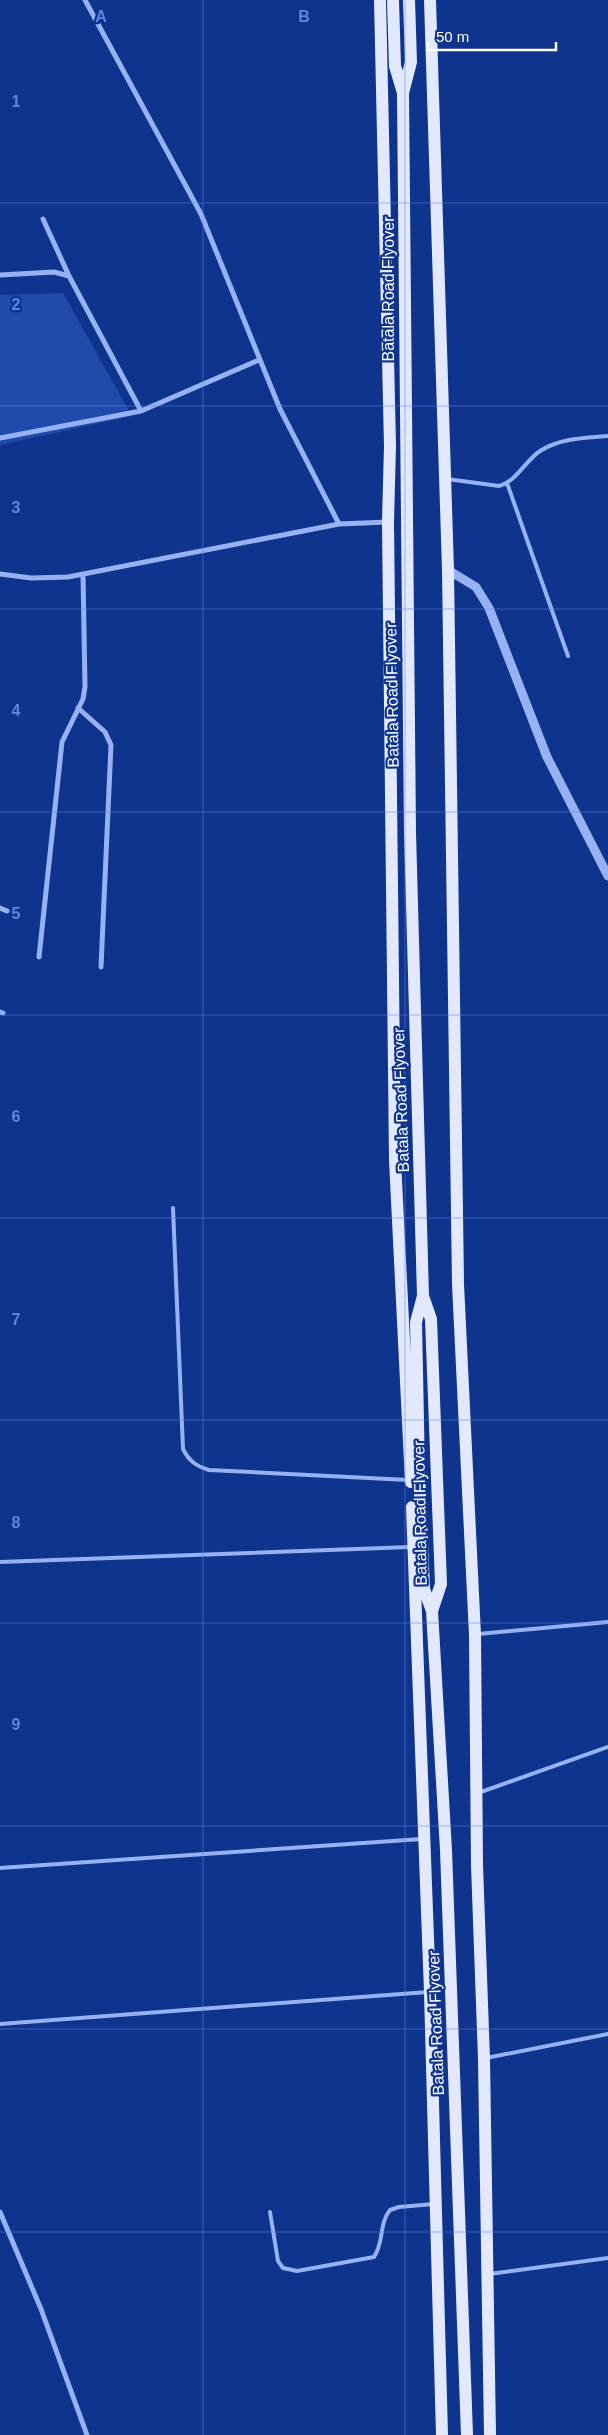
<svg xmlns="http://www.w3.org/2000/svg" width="608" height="2435" viewBox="0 0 608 2435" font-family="Arial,sans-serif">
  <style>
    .green { fill: #204bad }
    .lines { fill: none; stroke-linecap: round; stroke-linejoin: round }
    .service { stroke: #96b2f3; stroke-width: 4 }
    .minor { stroke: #96b2f3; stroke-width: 5 }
    .tertiary { stroke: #96b2f3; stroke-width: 9 }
    .primary { stroke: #e2e9ff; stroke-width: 12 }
    .grid { fill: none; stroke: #6183e4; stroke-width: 1; stroke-opacity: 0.55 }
    .labels { text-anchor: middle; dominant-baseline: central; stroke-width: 4.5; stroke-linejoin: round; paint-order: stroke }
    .street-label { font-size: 16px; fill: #fff; stroke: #0f348d }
    .grid-label { font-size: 16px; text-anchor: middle; font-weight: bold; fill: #6183e4; stroke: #0f348d; stroke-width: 4.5; stroke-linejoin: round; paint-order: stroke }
  </style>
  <rect width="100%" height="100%" fill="#0f348d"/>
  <path class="green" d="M63 293 132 416 0 445V295Z"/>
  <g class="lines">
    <path class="service" d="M447 479 499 486C517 481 525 461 540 451 560 438 585 438 608 436
      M507 483 568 656
      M173 1208 183 1449C189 1461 196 1466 209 1470L408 1480
      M0 1562 411 1547
      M478 1634 608 1622
      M478 1793 608 1747
      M0 1868 422 1839
      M0 2024 428 1992
      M486 2058 608 2034
      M270 2212 278 2261 283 2268 297 2271 374 2257C384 2243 379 2223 390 2210L399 2207 434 2204
      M489 2274 608 2258"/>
    <path class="minor" d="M85 0 201 214 280 409 339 524 388 522
      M43 219 69 276
      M0 275 54 272 69 276 141 411
      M0 438 141 411 259 360
      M0 574 31 578 68 577 339 524
      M78 708 105 732 111 745 101 967
      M0 908 7 911
      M39 957 62 742 83 699 85 687 83 574
      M0 1012 3 1013
      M0 2212 41 2309 87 2435"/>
    <path class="tertiary" d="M448 570 476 587 489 608 547 757 608 876"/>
    <path class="primary" d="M380 0 390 446 388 522 395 1160 411 1482
      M393 0 395 66 403 93
      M409 0 411 62 403 93 410 833 423 1296 416 1322 419 1471 424 1589 432 1611 446 1850 467 2435
      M430 0 448 570 458 1284 475 1635 477 1865 484 2059 490 2435
      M423 1296 431 1319 441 1584 432 1611
      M412 1507 430 1992 442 2435"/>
  </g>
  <path class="grid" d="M203 0V2435M405 0V2435M0 203H608M0 406H608M0 609H608M0 812H608M0 1015H608M0 1218H608M0 1420H608M0 1623H608M0 1826H608M0 2029H608M0 2232H608"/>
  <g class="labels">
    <g class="street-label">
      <text transform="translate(388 289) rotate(-90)">Batala Road Flyover</text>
      <text transform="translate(392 695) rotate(-91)">Batala Road Flyover</text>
      <text transform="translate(401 1100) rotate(-92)">Batala Road Flyover</text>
      <text transform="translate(420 1513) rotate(-91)">Batala Road Flyover</text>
      <text transform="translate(436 2023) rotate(-92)">Batala Road Flyover</text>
    </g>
  </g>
  <g class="grid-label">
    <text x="101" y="22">A</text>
    <text x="304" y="22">B</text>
    <text x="16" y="107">1</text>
    <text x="16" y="310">2</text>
    <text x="16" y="513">3</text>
    <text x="16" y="716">4</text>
    <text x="16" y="919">5</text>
    <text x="16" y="1122">6</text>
    <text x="16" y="1325">7</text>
    <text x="16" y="1528">8</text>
    <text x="16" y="1730">9</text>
  </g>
  <path d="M428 42v8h128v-8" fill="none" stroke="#ffffff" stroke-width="2.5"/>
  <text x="436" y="42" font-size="15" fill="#ffffff" stroke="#0f348d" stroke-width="4" paint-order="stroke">50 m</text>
</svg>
